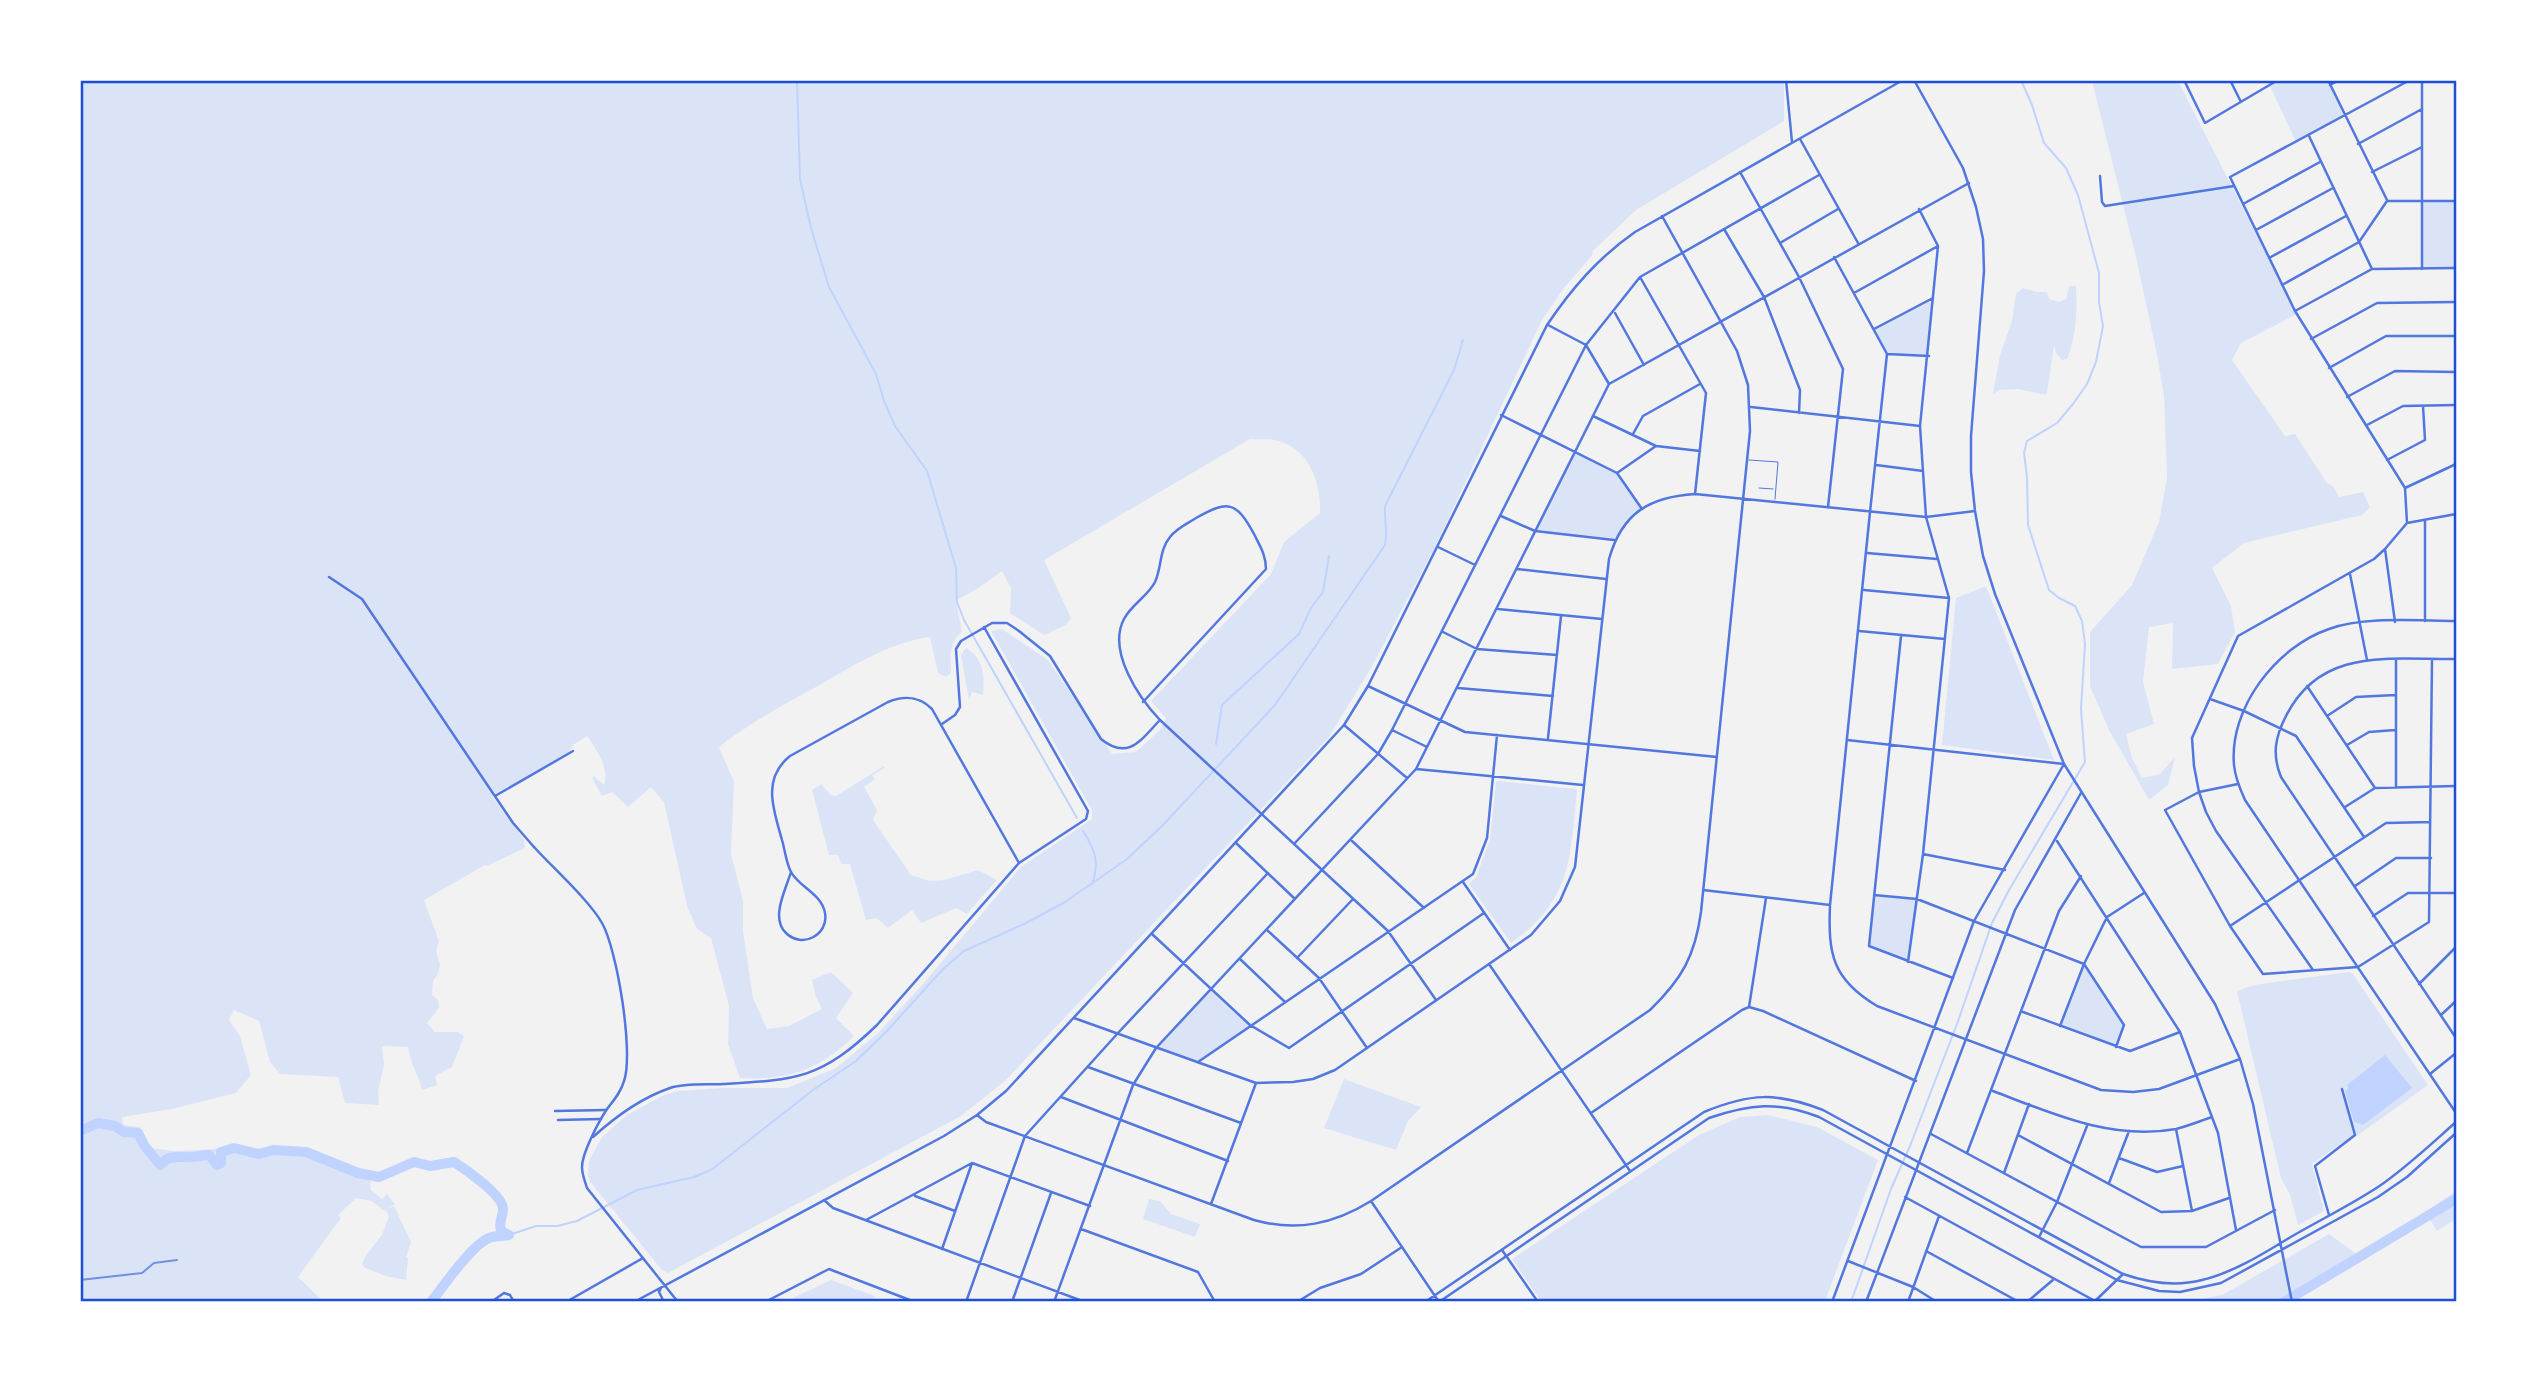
<svg xmlns="http://www.w3.org/2000/svg" width="2537" height="1382" viewBox="0 0 2537 1382" font-family="Overpass,sans-serif">
  <style>
    .green { fill: #dbe4f7 }
    .water { fill: #bfd3fe }
    .lines { fill: none; stroke-linecap: round; stroke-linejoin: round }
    .stream { stroke: #bfd3fe; stroke-width: 2 }
    .river { stroke: #bfd3fe; stroke-width: 10 }
    .service { stroke: #5277de; stroke-width: 1 }
    .minor { stroke: #5277de; stroke-width: 2.5 }
    .tertiary { stroke: #5277de; stroke-width: 2.5 }
    .rail { stroke: #7290e2; stroke-width: 2 }
    .neatline { fill: none; stroke: #1d4ed8; stroke-width: 2.5 }
  </style>
  <rect width="100%" height="100%" fill="#f2f2f2"/>
  <path class="green" d="M1784 80V121L1636 210 1592 252 1593 254 1564 288 1542 320 1434 549 1371 668 1329 737 1005 1081 961 1116 668 1273 662 1270 591 1183 588 1176 589 1161 602 1137 627 1115 664 1095 678 1091 722 1088H787L836 1068 878 1033 923 984 1021 867 1092 819V810L991 631 1002 629 1048 660 1112 754 1136 752 1160 730 1166 718 1151 701 1271 574 1284 542 1320 513C1321 484 1310 449 1278 441 1270 438 1259 440 1250 439L1044 560 1071 618 1066 625 1044 635 1010 613 1011 588 1002 571 977 589 956 600 962 632C948 643 951 656 951 673L946 677 938 673 930 637C887 643 853 666 816 687 783 705 749 723 719 747L734 782 731 854 743 901V931L753 998 767 1029 789 1026 822 1009 816 997 812 980 831 972 853 993 836 1018 854 1036C819 1070 788 1081 740 1078L728 1044 729 1006 711 938 697 929 687 906 664 802 651 787 628 807 612 792 602 796 592 778 594 776 604 785C610 768 596 749 587 736L573 745 570 751 492 796 524 840 525 848 487 866 485 865 424 900 439 941 436 951 440 965 438 974 433 981 432 995 438 1000 439 1008 427 1023 435 1032H458L464 1036 452 1067 435 1076 437 1085 422 1090C418 1074 410 1062 408 1047L382 1046 384 1065 378 1092 379 1105 345 1103 338 1077 280 1074 270 1062 259 1021 234 1010 229 1020 240 1036 251 1075 236 1093 172 1109 122 1117 123 1125 140 1127 144 1141 151 1148 174 1151 215 1149 232 1144 255 1149 318 1152 329 1159 371 1172 373 1178 370 1180 371 1190 382 1199 387 1194 395 1204 387 1209 394 1206 411 1242 406 1257 408 1258 406 1280 389 1277 365 1268 362 1264 366 1255 382 1235 389 1216 386 1210 384 1211 372 1201 356 1198 338 1215 341 1218 298 1277 323 1301 81 1302 80 81Z
    M2092 81H2178L2297 314 2241 343 2232 360 2285 436 2295 434 2327 483 2334 487 2339 497 2363 492 2370 507 2362 515 2244 543 2212 568 2231 606 2235 632 2218 664 2172 669 2173 623 2149 627 2143 682 2154 724 2126 734 2132 758 2142 778 2160 774 2175 757 2168 785 2149 800 2109 730 2090 686V632L2132 585 2159 522 2167 478 2164 396 2157 355 2136 257Z
    M2278 81H2328L2345 115 2296 142 2270 86Z
    M2422 201H2456V268L2422 269Z
    M2069 286H2076C2077 311 2077 335 2067 359L2062 360 2056 353 2054 345 2047 393 2045 395 2018 389 2000 390 1993 394 2000 355 2012 321 2016 294 2023 288 2037 292H2047L2049 299 2059 302 2066 299Z
    M1934 297 1929 356 1887 354 1874 329Z
    M1575 452 1617 473 1642 509 1627 521 1614 540 1535 531Z
    M1986 586 2054 760 1942 745 1956 598Z
    M966 648C984 658 985 677 983 695L972 692 969 700 961 655Z
    M884 766 885 768 872 775 875 779 864 787 877 810 873 820 911 875 930 881 944 880 978 870 997 880 967 914 956 908 921 923 912 910 888 928 877 918 866 920 850 864H841L838 855H829L812 790 821 784 831 795 836 796Z
    M1498 781 1576 789 1577 791C1570 859 1572 900 1511 943L1469 884 1476 877 1490 840 1496 782Z
    M1874 895 1917 899 1908 962 1869 946Z
    M2084 964 2124 1025 2116 1047 2060 1026Z
    M2349 972 2353 974 2428 1085 2347 1143 2345 1141 2312 1164 2324 1211 2298 1225 2290 1195 2281 1178 2237 991 2254 985Z
    M1212 989 1250 1025 1197 1063 1157 1048Z
    M1344 1079 1421 1107 1408 1121 1396 1150 1324 1128Z
    M1768 1115 1817 1127 1878 1160 1825 1301H1541L1512 1259 1699 1135 1740 1117Z
    M2456 1191V1219L2437 1231 2425 1212Z
    M1149 1199 1160 1201 1171 1214 1200 1224 1195 1237 1143 1219Z
    M2329 1234 2358 1255 2304 1286 2299 1301 2191 1302 2224 1294Z
    M831 1280 875 1296 874 1301H795L793 1298Z"/>
  <path class="water" d="M2385 1055 2412 1088 2363 1125 2354 1122 2345 1091 2349 1088 2347 1085Z"/>
  <g class="lines">
    <path class="stream" d="M797 80 800 179 811 228 829 287 876 374 884 401 895 426 927 471 956 568 957 602 964 620 1077 818
      M1216 744 1222 705 1299 634 1311 608 1323 592 1329 556
      M1083 831C1095 850 1100 862 1092 884
      M509 1235 536 1226H557L577 1221 637 1190 694 1177 711 1170 813 1090 856 1061 887 1031 943 969 964 951 1026 923 1065 902 1127 859 1163 825 1275 705 1385 545C1388 531 1384 520 1385 506L1454 370 1463 340
      M1851 1302 1891 1189 1910 1146 1957 1024 1992 923 2009 890 2085 762 2081 709 2085 644 2082 621 2075 606 2059 598 2049 590 2028 525 2027 477 2024 453 2027 441 2057 423 2073 404 2087 384 2096 362 2103 326 2099 302V273L2078 195 2066 168 2044 143 2032 105 2021 80"/>
    <path class="river" d="M80 1131 98 1123 115 1126 124 1132 138 1133 144 1145 160 1165C169 1154 178 1158 191 1157 197 1157 203 1155 209 1155L217 1165 221 1163V1152L234 1148 259 1154 273 1150 306 1152 358 1173 379 1177 414 1162 430 1166 454 1162C465 1169 503 1195 503 1209 503 1218 498 1222 501 1231L509 1235
      M431 1302C443 1287 474 1241 492 1237 497 1236 503 1236 509 1235
      M2284 1302 2456 1199"/>
    <path class="service" d="M1749 460 1778 462 1775 499
      M1759 488 1773 489"/>
    <path class="minor" d="M1786 80 1792 142
      M2184 80 2205 123 2278 80
      M2230 80 2241 102
      M2328 80 2387 200
      M2330 85 2339 80
      M2309 136 2372 269
      M1800 139 1858 243
      M2358 144 2422 109
      M1740 172 1799 277 1843 369 1828 507
      M2372 172 2422 147
      M2100 176 2102 202 2105 206 2234 186
      M2243 204 2320 162
      M1724 229 1764 297 1800 390 1799 413
      M2256 230 2333 188
      M1780 243 1838 209
      M1834 257 1887 354 1870 512
      M2269 258 2346 216
      M2422 269V80
      M1640 277 1706 393 1695 494
      M2282 285 2359 242 2387 201H2456
      M1854 293 1938 246
      M2295 311 2372 269 2456 268
      M1615 313 1644 365
      M1548 325 1586 345 1609 384
      M1874 329 1933 298
      M2311 339 2377 303 2456 302
      M1887 354 1929 356
      M2329 368 2386 336H2456
      M2347 397 2395 371 2456 372
      M1751 407 1920 426
      M1501 415 1617 473 1642 509
      M1593 416 1656 446 1700 451
      M2367 425 2403 406 2456 405
      M1633 434 1643 416 1700 384
      M2387 460 2425 440 2423 406
      M1876 465 1923 471
      M1617 473 1656 446
      M2405 488 2456 464
      M1501 516 1535 531 1614 540
      M2425 520V621
      M2407 523 2405 488 2295 311 2230 177 2410 80
      M1438 547 1475 565
      M1867 553 1937 559
      M1517 569 1606 579
      M2350 574 2367 660
      M329 577 362 599 513 823 534 847
      M1864 590 1949 598
      M1498 609 1602 619
      M2395 622 2385 549 2407 523 2456 514
      M1859 631 1945 639
      M1443 632 1477 649 1557 655
      M1901 636 1869 946 1953 978
      M2396 659V787
      M2456 659C2391 660 2321 646 2286 716 2275 737 2272 755 2281 777L2456 1038
      M1368 686 1465 732 1717 757
      M2307 686 2375 788
      M1458 688 1553 696
      M2210 699 2244 711 2296 736 2364 837
      M1143 702 1266 569C1266 555 1260 546 1254 534 1236 501 1228 500 1196 518 1187 524 1177 528 1170 537 1159 550 1162 567 1155 582 1148 596 1131 605 1124 619 1107 651 1139 698 1160 720L1388 931 1436 1000
      M2327 716 2356 697 2395 695
      M942 724 955 715 960 707 956 649 961 641 992 623H1007L1019 631 1050 656 1101 739C1128 761 1141 740 1159 721
      M1344 725 1407 778
      M1392 730 1427 747
      M1548 738 1561 616
      M1847 740 2064 764
      M2347 745 2369 732 2395 730
      M1416 769 1583 785
      M2238 784 2199 792 2165 810 2230 926 2263 974 2358 967 2429 922 2432 660
      M495 796 573 751
      M2345 807 2375 788 2456 786
      M1352 841 1424 908
      M2057 841 2180 1032 2218 1133 2236 1230
      M1236 843 1295 899
      M1294 844 1378 754 1392 730 1586 345 1640 277 1819 175
      M1923 854 2005 870
      M791 872C786 889 770 918 786 933 802 949 829 935 825 913 822 894 799 887 791 872 786 863 785 850 782 840 774 811 761 779 790 756L888 702C905 695 919 696 932 709L1019 863
      M1463 882 1510 950
      M2355 886 2396 858H2431
      M1874 895 1917 899 2084 964 2124 1025 2116 1047
      M2373 916 2408 893H2456
      M2230 926 2386 823 2430 822
      M1267 930 1319 978 1367 1048
      M1152 934 1250 1025 1289 1048 1484 913
      M1297 958 1353 899
      M1240 959 1285 1002
      M1908 962 1923 854 1949 598 1926 517 1920 426 1938 246 1919 209
      M2313 970 2216 831 2206 812 2199 792 2194 766 2192 738 2238 636 2374 559 2385 549
      M2419 984 2456 947
      M1749 1007 1766 898
      M2023 1012 2130 1051 2180 1032
      M2441 1015 2456 1001
      M2060 1026 2084 964 2107 917 2144 893
      M1198 1062 1473 874 1487 838 1497 735
      M1088 1067 1241 1123
      M2430 1074 2456 1053
      M1993 1091C2051 1113 2111 1141 2176 1129 2188 1126 2200 1121 2212 1117
      M1061 1097 1228 1161
      M555 1111 606 1110
      M1591 1113 1742 1010 1749 1007 1763 1011 1916 1081
      M558 1120 601 1119
      M2176 1129 2192 1211
      M1931 1134 2141 1247H2206L2275 1210
      M2018 1135 2161 1212 2192 1211 2229 1198
      M593 1137C615 1117 641 1098 670 1088 686 1083 706 1085 723 1084 797 1080 821 1079 877 1025L1019 863 1086 819 1088 811 984 627
      M1967 1153 2059 911 2081 876
      M2119 1158 2157 1172 2183 1166
      M2004 1173 2029 1104
      M2109 1183 2129 1131
      M915 1196 955 1211
      M1905 1197 2095 1301
      M824 1200 833 1208 1085 1302
      M1211 1204 1256 1083
      M2329 1215 2315 1166 2355 1135 2342 1089
      M866 1220 972 1163 1090 1206
      M1081 1229 1198 1272 1215 1302
      M2039 1237 2057 1202 2087 1126
      M942 1249 972 1163
      M1502 1250 1538 1302
      M1926 1251 2019 1302
      M1848 1261 1913 1287 1937 1302
      M491 1302 504 1293 510 1295 514 1302
      M566 1302 643 1258
      M765 1302 829 1269 915 1302
      M966 1302 1025 1136 1118 1033 1268 873
      M1012 1302 1051 1193
      M1054 1302 1133 1085 1156 1048 1416 769 1609 384 1969 183
      M1297 1302 1320 1288 1361 1274 1402 1247
      M1866 1302 2015 910 2081 793
      M1908 1302 1939 1216
      M2027 1302 2054 1279
      M2094 1302 2123 1274"/>
    <path class="tertiary" d="M1914 80 1963 168 1976 207 1983 239 1984 271 1971 436V472L1975 511 1983 556 1995 594 2064 764 2215 1004 2240 1059 2253 1104 2292 1302
      M1870 512 1830 905C1828 954 1832 979 1877 1006L2101 1090 2133 1092 2159 1089 2240 1059
      M2456 621C2418 621 2365 616 2329 629 2276 647 2229 708 2234 765 2235 777 2240 789 2245 800L2456 1113
      M534 847C553 868 589 900 602 923 617 949 634 1053 624 1081 621 1092 614 1100 607 1109 599 1121 582 1153 582 1167 582 1175 585 1181 587 1188L678 1302
      M1703 890 1830 905
      M1489 964 1630 1171
      M1074 1018 1256 1083 1293 1082 1313 1079 1335 1070 1531 935 1560 901 1575 867 1609 559C1622 513 1649 497 1695 494L1926 517 1975 511
      M977 1115 986 1122 1254 1220C1297 1232 1334 1224 1371 1201L1650 1010C1682 979 1695 956 1701 912L1750 431 1748 385 1737 351 1662 216
      M1371 1201 1439 1302 1709 1118C1750 1104 1778 1101 1819 1117L2117 1280 2159 1291 2180 1292 2221 1283 2378 1197 2407 1177 2456 1133
      M661 1288 659 1292 664 1302
      M634 1302 944 1136 977 1115 1006 1091 1344 725 1368 686 1547 325C1572 288 1598 258 1635 232L1903 80
      M1425 1302 1704 1112C1750 1093 1777 1092 1823 1110L2123 1274C2149 1283 2175 1287 2202 1280 2232 1273 2263 1254 2289 1238 2318 1221 2349 1206 2378 1187 2406 1168 2431 1144 2456 1122
      M1832 1302 1974 921 2064 764"/>
    <path class="rail" d="M80 1280 142 1273 154 1263 177 1260"/>
  </g>
  <rect width="2537" height="1382" fill="none" stroke="#ffffff" stroke-width="164"/>
  <rect x="82" y="82" width="2373" height="1218" class="neatline"/>
</svg>
